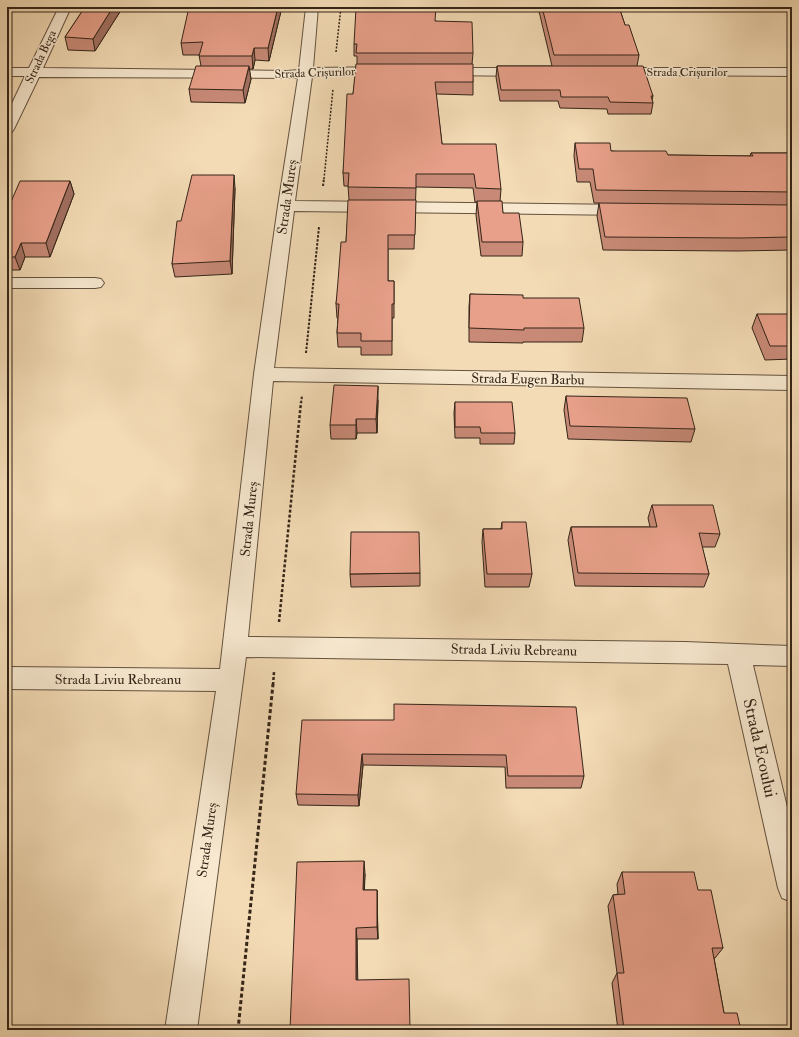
<svg xmlns="http://www.w3.org/2000/svg" width="799" height="1037" viewBox="0 0 799 1037" font-family="'IM FELL Double Pica',serif">
  <style>
    .lines { fill: none; stroke-linecap: round; stroke-linejoin: round }
    .minor-casing { stroke: #64523f; stroke-width: 2 }
    .path-far3 { stroke: #342518; stroke-width: 1.5; stroke-dasharray: 2 1.5; stroke-linecap: butt }
    .path-far2 { stroke: #342518; stroke-width: 2; stroke-dasharray: 2.5 1.5; stroke-linecap: butt }
    .path-far1 { stroke: #342518; stroke-width: 2.5; stroke-dasharray: 3 2; stroke-linecap: butt }
    .path { stroke: #342518; stroke-width: 3; stroke-dasharray: 4 2.5; stroke-linecap: butt }
    .minor { fill: #f7e8cf; fill-rule: evenodd }
    .wall { fill: #c88a77; stroke: #342518 }
    .shaded-wall { fill: #a27061; stroke: #342518 }
    .building { fill: #e8a08a; stroke: #342518 }
    .labels { text-anchor: middle; dominant-baseline: central; stroke-width: 3; stroke-linejoin: round; paint-order: stroke }
    .far-street-label { font-size: 12px; fill: #342518; stroke: #f7e8cf }
    .street-label { font-size: 14px; fill: #342518; stroke: #f7e8cf }
    .near-street-label { font-size: 17px; fill: #342518; stroke: #f7e8cf }
  </style>
  <rect width="100%" height="100%" fill="#f3dbb5"/>
  <filter id="stains"><feTurbulence type="fractalNoise" baseFrequency=".005" numOctaves="4"/><feColorMatrix values="0 0 0 0 .2 0 0 0 0 .09 0 0 0 0 .02 0 0 0 .5 -.17"/></filter>
  <radialGradient id="worn" r=".72"><stop offset=".6" stop-color="#630" stop-opacity="0"/><stop offset="1" stop-color="#630" stop-opacity=".3"/></radialGradient>
  <g class="lines">
    <defs>
      <path id="minor" d="M59 7H71L43 68 287 71 299 70 306 7H318L313 68 386 67 391 68 393 71 391 74 386 75H330L312 77 295 201 628 205 634 207 636 210 634 213 628 215 294 211 274 368 792 376V390L273 381 248 637 685 642 792 646V666L753 665 792 828V902L782 898 778 888 728 664 246 657 197 1030H165L216 691 7 689V667L220 669 254 374 278 206 298 78 39 77 14 129 12 132 7 133V114L25 76H7V68H29Z
        M444 68H528L533 69 535 72 533 75 528 76 439 75 437 72 439 69Z
        M616 68H792V76L611 75 609 72 611 69Z
        M7 278H95L101 279 104 283 101 287 95 288H7Z"/>
    </defs>
    <use href="#minor" class="minor-casing"/>
    <path class="path-far3" d="M336 52 341 7
      M324 179 333 89"/>
    <path class="path-far2" d="M323 186 324 178
      M306 353 319 227
      M301 403 302 396"/>
    <path class="path-far1" d="M279 622 301 402
      M273 685 274 672"/>
    <path class="path" d="M238 1030 273 684"/>
    <use href="#minor" class="minor"/>
  </g>
  <path class="wall" d="M85 7H123L95 51 68 50 65 37Z
    M282 7 269 61 255 60 253 69H249L251 79 245 103 191 102 189 89 201 66 199 55H183L181 43Z
    M538 7H619L625 25 639 55 637 66 653 96 652 100 653 103 651 114H608L607 109 560 108 558 101H500L496 77 497 66H552Z
    M436 21 473 53 472 64 473 82V95L436 94 442 144 501 189 500 201 503 213 523 242 522 256H481L476 215 477 202H475L473 188 416 187 414 249H388V281H394V318H392V355H361V347H338L337 333 338 318H337L336 304 346 242 349 200 348 186H344L343 173 353 94 357 64V56H354V44Z
    M575 143 611 151 668 155 750 156 751 153H792V250L737 251 603 250 597 216 599 203H594L590 182H577L574 156Z
    M70 181 74 194 50 257H25L20 270H7V211Z
    M235 188 232 274 175 277 172 264 181 221Z
    M470 294 523 298 584 328 582 342H523V343L469 342V307Z
    M757 314 792 327V359L765 360 752 328Z
    M566 396 695 429 691 442 568 439 564 410Z
    M378 400 377 433H357L356 439H331L330 425Z
    M455 402 515 433 514 444H480V438H455L454 413Z
    M652 505 720 534 715 547H702L709 574 704 587 575 586 568 540 571 527H650L648 518Z
    M502 522 532 574 529 587H485L482 542 483 529H501Z
    M420 573V586L351 587 350 574Z
    M394 720 584 776 581 788H506L505 767 363 765 359 806 298 805 296 794Z
    M622 872 698 890 723 948 715 958H714L724 1013 741 1030H618L612 983 617 973 608 906 613 895 618 894 617 884Z
    M365 874 364 890H377L378 939H357V980L290 1030Z"/>
  <path class="shaded-wall" d="M113 7H123L95 51 93 39Z
    M278 7H282L269 61 268 48Z
    M254 48 255 60 253 69 252 56Z
    M249 66 251 79 245 103 243 90Z
    M234 175 235 188 232 274 230 261Z
    M70 181 74 194 50 257 46 243Z
    M21 243 25 257 20 270 15 257Z
    M378 386V400L377 433 376 419Z
    M356 419 357 433 356 439Z
    M362 754 363 765 359 806 358 795Z
    M364 861 365 874 364 903 363 890Z
    M377 890V903L378 939 377 927Z
    M356 928 357 939 358 991 356 980Z"/>
  <path class="building" d="M85 7H113L93 39 65 37Z
    M189 7H278L268 48H254L252 56H199L203 42 181 43Z
    M375 7H436L435 21 472 22 473 53H356L357 44H354L356 8H375Z
    M542 7H619L625 25H629L639 55H554Z
    M356 64H473V82H435L442 144H496L501 189 476 188 474 174H416V188L348 187 349 173H343L345 134 347 94H353Z
    M196 66H249L243 90 189 89Z
    M497 66H643L653 96H651L653 103 610 102 608 97H561L560 90H501Z
    M575 143H610L611 151H666L668 155 753 156 751 153H792V192L596 190 593 169H579Z
    M192 175H234L230 261 172 264 177 221H181Z
    M20 181H70L46 243H21L15 257H7V211Z
    M348 200H416L415 235H388V281H394V304H392V341H361V333H337L339 304H336L338 281 341 242H346Z
    M477 201H502L503 213H519L523 242H482Z
    M599 203 792 205V237L741 238 605 237Z
    M470 294 523 295V298H579L584 328H524V330L469 328Z
    M757 314H787L792 327V346H770Z
    M334 385 378 386 376 419H356V425H330Z
    M566 396 687 398 695 429 570 426Z
    M455 402H512L515 433H481L480 427H455Z
    M652 505H713L720 534 699 533 709 574 578 573 571 527H657Z
    M502 522H526L532 574H487L483 529H502Z
    M351 532H419L420 573 350 574Z
    M394 704 576 707 584 776H508L506 755 362 754 358 795 296 794 302 720H394Z
    M364 861 363 890H377V927L356 928V980L409 979 410 1030H290L297 862Z
    M622 872H694L698 890H711L723 948H712L724 1013H737L741 1030H624L617 973H624L613 895 625 894Z"/>
  <g class="labels">
    <g class="far-street-label">
      <text transform="translate(41 57) rotate(-65)">Strada Bega</text>
      <text x="687" y="72">Strada Crișurilor</text>
      <text transform="translate(315 73) rotate(-2)">Strada Crișurilor</text>
    </g>
    <g class="street-label">
      <text transform="translate(287 197) rotate(-82)">Strada Mureș</text>
      <text transform="translate(528 379) rotate(1)">Strada Eugen Barbu</text>
      <text transform="translate(249 519) rotate(-84)">Strada Mureș</text>
      <text transform="translate(514 650) rotate(1)">Strada Liviu Rebreanu</text>
      <text x="118" y="679">Strada Liviu Rebreanu</text>
      <text transform="translate(207 840) rotate(-82)">Strada Mureș</text>
    </g>
    <g class="near-street-label">
      <text transform="translate(760 748) rotate(77)">Strada Ecoului</text>
    </g>
  </g>
  <rect width="799" height="1037" fill="none" stroke="#f3dbb5" stroke-width="24"/>
  <rect x="8" y="8" width="783" height="1021" fill="none" stroke="#342518" stroke-width="2"/>
  <rect x="12" y="12" width="775" height="1013" fill="none" stroke="#342518"/>
  <rect width="100%" height="100%" filter="url(#stains)"/>
  <rect width="100%" height="100%" fill="url(#worn)"/>
</svg>
